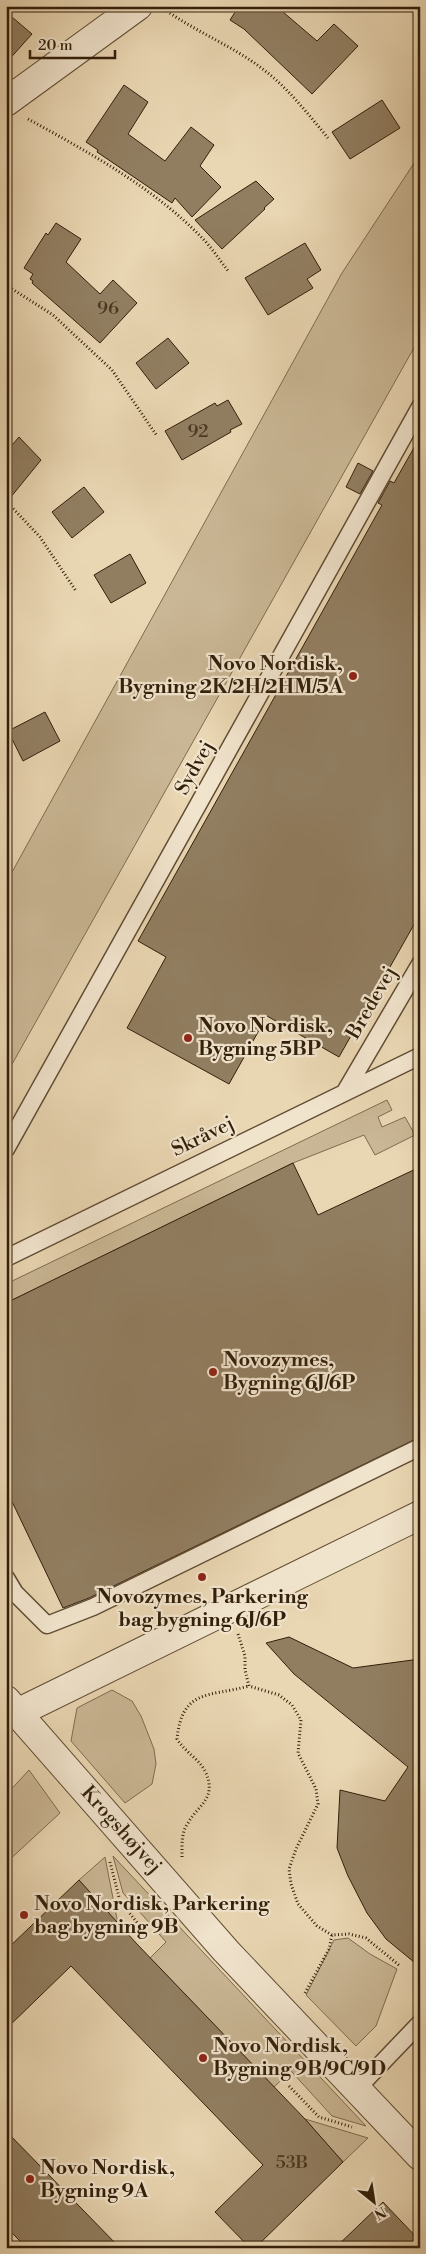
<svg xmlns="http://www.w3.org/2000/svg" width="426" height="2254" viewBox="0 0 426 2254" font-family="'Libre Bodoni',serif">
  <style>
    .green { fill: #cab795; stroke: #7e6b50 }
    .building { fill: #917e61; stroke: #321f0a }
    .lines { fill: none; stroke-linecap: round; stroke-linejoin: round }
    .service-casing { stroke: #604d34; stroke-width: 19 }
    .minor-casing { stroke: #604d34; stroke-width: 30 }
    .path { stroke: #321f0a; stroke-width: 3; stroke-dasharray: 1 2.5; stroke-linecap: butt }
    .service { stroke: #f1e4cd; stroke-width: 16 }
    .minor { stroke: #f1e4cd; stroke-width: 28 }
    .poi-dot { fill: #8f2418; stroke: #f1e4cd; stroke-width: 2 }
    .labels { text-anchor: middle; dominant-baseline: central; stroke-width: 4.5; stroke-linejoin: round; paint-order: stroke }
    .number-label { font-size: 18px; fill: #4a3720 }
    .poi-label { font-size: 20px; font-weight: bold; fill: #321f0a; stroke: #f1e4cd; text-anchor: start }
    .street-label { font-size: 20px; fill: #321f0a; stroke: #f1e4cd }
  </style>
  <rect width="100%" height="100%" fill="#e9d6b2"/>
  <filter id="stains"><feTurbulence type="fractalNoise" baseFrequency=".004" numOctaves="4"/><feColorMatrix values="0 0 0 0 .2 0 0 0 0 .09 0 0 0 0 .02 0 0 0 .5 -.17"/></filter>
  <radialGradient id="worn" r=".72"><stop offset=".6" stop-color="#630" stop-opacity="0"/><stop offset="1" stop-color="#630" stop-opacity=".3"/></radialGradient>
  <path class="green" d="M420 154V337L6 1075V883L342 273Z
    M387 1100 392 1110 378 1117 382 1127 405 1117 415 1135 375 1155 364 1135 293 1163 6 1303V1284Z
    M112 1690 132 1701 141 1716 154 1749 156 1764 152 1784 125 1803 71 1741 77 1708Z
    M29 1770 60 1813 6 1863V1795Z
    M113 1856 366 2126 332 2116 291 2071 274 2087 150 1958 166 1942 123 1893Z
    M105 1857 118 1924 79 1880Z
    M348 1938 370 1954 397 1969 376 2026 356 2046 306 1995 334 1940Z
    M305 2119 368 2138 343 2162Z"/>
  <path class="building" d="M239 6H276L317 41 334 24 358 46 312 94 244 29 230 20Z
    M6 12 32 34 6 63Z
    M124 85 148 102 128 134 165 161 191 127 214 145 200 166 221 187 192 217 175 198 172 203 97 152 98 150 86 142Z
    M382 100 400 128 350 159 332 132Z
    M256 181 274 199 264 208 265 209 222 249 195 220Z
    M56 223 81 239 66 262 100 294 113 280 137 303 100 343 32 283 33 281 30 279 33 274 24 268 46 233 48 235Z
    M305 243 321 270 307 279 313 288 268 315 245 278Z
    M168 338 189 363 156 389 136 363Z
    M228 400 242 424 230 430 231 432 182 460 165 431 215 403 217 406Z
    M19 437 41 460 6 503V452Z
    M420 437V914L339 1057 267 1016 229 1084 127 1028 166 957 138 941 382 505 378 503 390 481 394 483Z
    M358 463 373 471 360 494 346 487Z
    M84 487 104 512 72 538 52 512Z
    M130 554 146 583 111 603 94 575Z
    M45 712 60 741 23 761 8 731Z
    M293 1163 318 1215 420 1167V1437L89 1598 63 1608 6 1489V1303Z
    M289 1637 353 1668 420 1659V1967L386 1939 367 1913 348 1876 337 1848 340 1790 385 1801 408 1767 294 1674 266 1643Z
    M79 1880 136 1943 305 2119 343 2162 255 2248H250L215 2212 263 2165 71 1966 6 2029V1950Z
    M6 2131 120 2248H27L6 2227Z
    M383 2202 420 2241V2248H335Z"/>
  <g class="lines">
    <defs>
      <path id="service" d="M346 1090 420 964
        M6 1149 420 407
        M6 1258 420 1056
        M6 1578 15 1593 47 1625 93 1607 420 1447
        M356 2090 420 2023"/>
      <path id="minor" d="M6 102 138 6
        M6 1700 226 1951 420 2156
        M17 1713 420 1515"/>
    </defs>
    <use href="#service" class="service-casing"/>
    <use href="#minor" class="minor-casing"/>
    <path class="path" d="M164 9C196 32 233 46 264 70 289 89 308 114 328 138
      M28 119C90 153 156 189 205 241 214 251 221 262 229 272
      M6 285 53 315 112 370 157 436
      M6 501 40 537 76 591
      M238 1634 245 1656V1670L249 1686 279 1695 292 1705 301 1720 298 1753 316 1789 318 1804 296 1849 289 1869 291 1884 298 1904 317 1926 332 1935 349 1934 366 1938 400 1966
      M182 1857C182 1845 181 1833 188 1823 198 1805 218 1798 205 1771 198 1758 185 1752 177 1739 182 1688 210 1697 249 1686
      M110 1862 120 1901 143 1930
      M305 1993 329 1949 332 1935
      M289 2086 319 2117 352 2127"/>
    <use href="#service" class="service"/>
    <use href="#minor" class="minor"/>
  </g>
  <g class="poi-dot">
    <circle cx="353" cy="676" r="5"/>
    <circle cx="188" cy="1038" r="5"/>
    <circle cx="213" cy="1372" r="5"/>
    <circle cx="202" cy="1577" r="5"/>
    <circle cx="24" cy="1915" r="5"/>
    <circle cx="203" cy="2058" r="5"/>
    <circle cx="30" cy="2179" r="5"/>
  </g>
  <g class="labels">
    <g class="number-label">
      <text x="108" y="308">96</text>
      <text x="198" y="431">92</text>
      <text x="292" y="2162">53B</text>
    </g>
    <g class="poi-label">
      <text x="343" y="664" text-anchor="end">Novo Nordisk,<tspan x="343" dy="23">Bygning 2K/2H/2HM/5A</tspan></text>
      <text x="198" y="1026">Novo Nordisk,<tspan x="198" dy="23">Bygning 5BP</tspan></text>
      <text x="223" y="1360">Novozymes,<tspan x="223" dy="23">Bygning 6J/6P</tspan></text>
      <text x="202" y="1597" text-anchor="middle">Novozymes, Parkering<tspan x="202" dy="23">bag bygning 6J/6P</tspan></text>
      <text x="34" y="1904">Novo Nordisk, Parkering<tspan x="34" dy="23">bag bygning 9B</tspan></text>
      <text x="213" y="2046">Novo Nordisk,<tspan x="213" dy="23">Bygning 9B/9C/9D</tspan></text>
      <text x="40" y="2168">Novo Nordisk,<tspan x="40" dy="23">Bygning 9A</tspan></text>
    </g>
    <g class="street-label">
      <text transform="translate(195 768) rotate(-61)">Sydvej</text>
      <text transform="translate(372 1003) rotate(-60)">Bredevej</text>
      <text transform="translate(203 1137) rotate(-26)">Skråvej</text>
      <text transform="translate(121 1830) rotate(48)">Krogshøjvej</text>
    </g>
  </g>
  <rect width="426" height="2254" fill="none" stroke="#e9d6b2" stroke-width="25"/>
  <rect x="8" y="8" width="411" height="2239" fill="none" stroke="#321f0a" stroke-width="2.5"/>
  <rect x="12" y="12" width="401" height="2229" fill="none" stroke="#321f0a"/>
  <g transform="translate(374 2202) rotate(150)" stroke="#f1e4cd" stroke-width="4" paint-order="stroke">
  <path d="M0-4L9 19L0 12L-9 19Z" fill="#321f0a"/>
  <text y="-8" font-size="14" font-weight="bold" text-anchor="middle" fill="#321f0a">N</text>
  </g>
  <path d="M30 50v8h85v-8" fill="none" stroke="#321f0a" stroke-width="2.5"/>
  <text x="38" y="50" font-size="15" fill="#321f0a" stroke="#f1e4cd" stroke-width="4" paint-order="stroke">20 m</text>
  <rect width="100%" height="100%" filter="url(#stains)"/>
  <rect width="100%" height="100%" fill="url(#worn)"/>
</svg>
